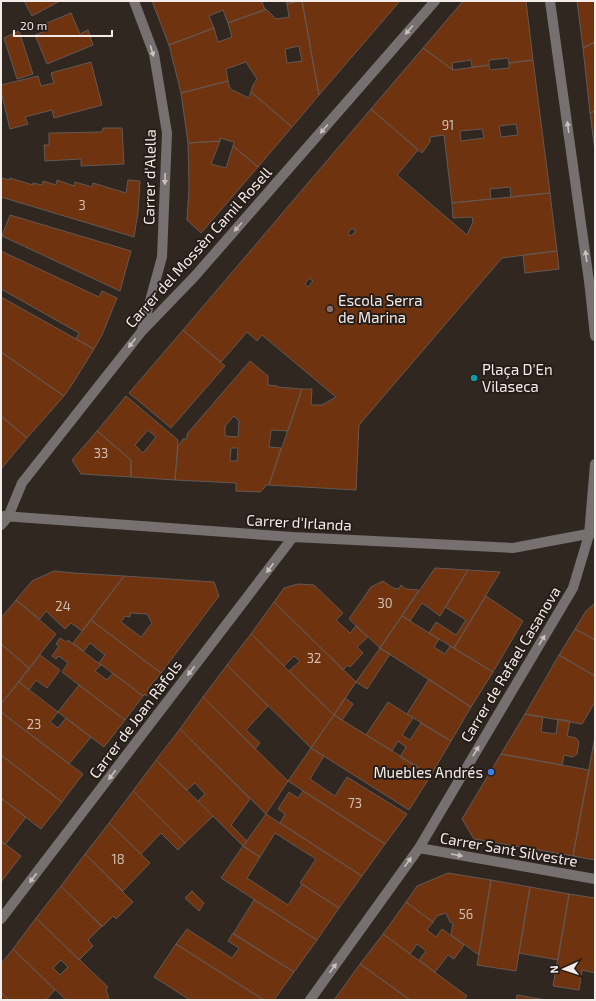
<svg xmlns="http://www.w3.org/2000/svg" width="596" height="1001" viewBox="0 0 596 1001" font-family="'Exo 2',sans-serif">
  <style>
    .building { fill: #6f340f; stroke: #645852; fill-rule: evenodd }
    .lines { fill: none; stroke-linecap: round; stroke-linejoin: round }
    .minor { stroke: #777070; stroke-width: 10 }
    .oneway { fill: #c8c1be }
    .education-dot { fill: #8d6e63; stroke: #271d18; stroke-width: 1.5 }
    .culture-dot { fill: #0f9aa8; stroke: #271d18; stroke-width: 1.5 }
    .shop-dot { fill: #3f7fe0; stroke: #271d18; stroke-width: 1.5 }
    .labels { text-anchor: middle; dominant-baseline: central; stroke-width: 4; stroke-linejoin: round; paint-order: stroke }
    .number-label { font-size: 13px; fill: #d2beb2 }
    .street-label { font-size: 15px; fill: #f3ece8; stroke: #271d18 }
    .poi-label { font-size: 15px; fill: #f3ece8; stroke: #271d18; text-anchor: start }
  </style>
  <rect width="100%" height="100%" fill="#312721"/>
  <path class="building" d="M24 1H60L32 16Z
    M152 1H266L262 2 265 10 228 23 223 10 209 16 214 28 169 45Z
    M286 1H298L287 4Z
    M298 1H302L319 95 292 127 251 92 253 85 257 79 246 62 226 69 228 81 181 93 169 45 214 28 218 42 232 37 228 23 266 9 276 19 289 17 287 4ZM299 46 302 61 287 63 285 49Z
    M302 1H400L319 95Z
    M463 1H526L533 60 509 63 508 58 489 60V65L472 67 471 60 452 63 453 70 423 48Z
    M577 1H595V42L583 48Z
    M71 13 80 34 88 30 93 45 47 64 35 35 43 32 40 26Z
    M19 31 33 74 17 79 4 38Z
    M595 42V111L590 113 583 48Z
    M423 48 453 70 489 65 490 70 509 68V63L533 60 550 193 511 197 510 187 490 189 491 199 452 203 444 135 430 137V142L422 153 371 109ZM516 124 518 135 501 137 499 126ZM482 129 484 138 461 141 460 131Z
    M91 62 102 105 54 118 52 110 25 117 28 124 10 129 1 91V85L38 76 41 86 54 83 51 73Z
    M228 81 230 89 249 98 251 92 292 127 258 167 233 146 234 142 220 138V141L188 143 181 93Z
    M371 109 418 150 397 175 467 235 473 222 472 217 453 218 452 203 550 193 557 251 502 258 359 425 356 490 269 485 302 389H312L311 405H322L336 397 262 335 257 341 247 332 221 362 183 330ZM352 228 356 231 351 236 348 233ZM309 278 313 281 308 287 305 284Z
    M595 111V151L590 113Z
    M103 128H122L124 164 81 166V159L45 161 44 145H49V133L102 132Z
    M220 141 211 164 226 168 233 146 258 167 201 233 187 220 189 188 188 143Z
    M1 178 10 180V178L33 185V183L42 185 43 181 56 185 57 180 74 186 75 182 92 187 93 183 126 193 128 180 140 181 138 212 134 237 1 197Z
    M10 215 131 251 120 291 2 236Z
    M1 251 99 297 102 291 117 298 102 335 94 349 76 339 79 333 1 289Z
    M557 251 559 269 525 273 523 255Z
    M1 297 94 349 73 383 64 396 1 352Z
    M183 330 225 366 171 428 129 393Z
    M1 352 64 396 27 438 1 416Z
    M250 361 268 376V385L277 386V387L302 389 288 431 271 430 269 447 281 448 269 485H265V487L260 492 236 491V483L175 480 178 446 183 439H187V434ZM234 416 239 421 238 437 225 436V426ZM231 448H238L237 461H230Z
    M126 396 178 440 175 480 131 477V460L97 431ZM148 430 156 437 143 453 135 445Z
    M1 416 27 438 1 469Z
    M97 431 131 460V477L81 474 72 460Z
    M435 568 468 570 440 616 422 603 410 621 402 616Z
    M468 570 500 572 454 648 429 633 436 622 456 635 466 620 445 607Z
    M54 571 74 573 124 576 82 631 71 623 65 629 46 611 40 619 16 600 32 581Z
    M124 576 214 582 219 596 161 673 91 620ZM130 613 147 614 152 623 141 637 121 622 125 616 130 617Z
    M383 581 393 588 399 589 401 585 406 589 419 590 380 648 349 619 371 587Z
    M298 584 314 585 343 613 336 620 350 633 356 626 368 637 357 647 363 653 350 667 348 665 343 670 274 602 284 588Z
    M486 596 523 621 493 672 454 648Z
    M16 600 56 634 29 668 1 644V618Z
    M274 602 356 682 334 715 289 671 300 661 294 656 284 666 251 634Z
    M595 603V640L575 629 586 611Z
    M402 616 439 639 434 647 445 654 450 646 493 672 471 707 380 648Z
    M91 620 161 673 147 690 151 693 150 695H144L143 696 99 663 105 655 90 643 84 651 73 643Z
    M575 629 595 640V672L593 675 559 655Z
    M251 634 334 715 311 748 227 665Z
    M60 638 66 642 68 640 101 665 95 671 107 680 113 673 143 696 125 720 62 672 68 663 59 656 56 659 52 656 59 646 56 644Z
    M1 644 29 668 1 704Z
    M380 648 390 654 367 689 356 682Z
    M40 655 60 670 47 688 36 680 29 690 19 682Z
    M559 655 595 676V702L582 724 525 714Z
    M227 665 268 706 246 730 260 743 255 749 203 697Z
    M429 679 471 707 451 741 407 714Z
    M19 682 58 712 50 722 58 728 66 718 91 737 69 764 1 712V704Z
    M79 685 125 720 104 747 58 712Z
    M203 697 288 781 266 814 180 729Z
    M345 698 353 704 342 720 334 715Z
    M388 702 413 718 402 735 410 740 421 723 451 741 431 775 400 757 406 747 398 741 392 751 366 735Z
    M1 712 83 774 62 802 1 755Z
    M525 714 543 717 541 732 556 734 558 719 570 721 567 736 576 738 579 742 577 754 573 757 564 755 562 765 501 754Z
    M334 715 431 775 409 810 311 748Z
    M180 729 250 799 231 825 247 841 243 846 198 801 205 794 195 783 187 790 156 760Z
    M595 736V860L573 856Z
    M311 748 324 756 310 779 335 796 347 777 407 814 385 844 288 781Z
    M501 754 589 770 573 856 474 839 462 819Z
    M1 755 62 802 41 829 1 798Z
    M156 760 213 816 185 843 133 791Z
    M133 791 185 843 178 850 161 833 141 854 109 823Z
    M303 791 385 844 362 876 280 823 285 814 278 809 289 792 298 798Z
    M1 798 26 817 5 845 1 841Z
    M266 814 362 876 339 908 300 883 316 859 275 833 260 857 243 846Z
    M109 823 150 863 123 891 85 854Z
    M1 841 21 856 1 882Z
    M243 846 260 857 247 878 288 905 302 884 339 908 317 940 221 878Z
    M85 854 133 902 116 919 113 916 102 927 61 886Z
    M448 873 491 880 479 955 451 935 453 923 450 922 446 913 437 916 433 922 406 902 417 886Z
    M491 880 530 887 516 971 477 965Z
    M61 886 102 926 88 940 93 946 79 960 36 918Z
    M530 887 569 894 558 960 519 953Z
    M192 891 204 903 199 911 185 898Z
    M569 894 595 898V973L582 970 579 990 553 986Z
    M254 900 317 940 294 972 233 934Z
    M406 902 433 922 427 930 436 937 442 929 464 945 454 959 448 955 435 972 419 960 426 951 417 944 410 954 383 934Z
    M36 918 108 987 106 989 109 1000H66L13 949ZM61 960 68 967 60 975 53 968Z
    M187 929 232 958 239 948 228 941 233 933 294 972 274 1000H264L176 944Z
    M383 934 467 996 464 1000H410L360 964Z
    M176 944 210 966 264 1000H190L154 977Z
    M13 949 55 990 46 1000H9L1 992V964Z
    M360 964 405 996 410 1000H334Z
    M1 992 9 1000H1Z
    M517 995 540 999 545 1000H516Z"/>
  <g class="lines">
    <path class="minor" d="M134 1 154 54 167 133 162 257 142 330
      M550 1 589 281 595 336
      M3 516 293 537 513 548 593 533
      M1 525 8 517 22 483 142 331 195 276 435 1
      M419 848 595 879
      M1 919 293 537
      M310 1000 419 848 573 588 589 535 595 464"/>
  </g>
  <defs><path id="oneway-solid" d="M-6-.8H1V-3.2L6.5 0L1 3.2V.8H-6Z"/></defs>
  <g class="oneway">
    <use href="#oneway-solid" transform="translate(409 30) rotate(131)"/>
    <use href="#oneway-solid" transform="translate(152 51) rotate(73)"/>
    <use href="#oneway-solid" transform="translate(568 127) rotate(-98)"/>
    <use href="#oneway-solid" transform="translate(324 129) rotate(131)"/>
    <use href="#oneway-solid" transform="translate(165 179) rotate(92)"/>
    <use href="#oneway-solid" transform="translate(238 227) rotate(131)"/>
    <use href="#oneway-solid" transform="translate(586 256) rotate(-98)"/>
    <use href="#oneway-solid" transform="translate(132 343) rotate(128)"/>
    <use href="#oneway-solid" transform="translate(270 568) rotate(127)"/>
    <use href="#oneway-solid" transform="translate(542 640) rotate(-59)"/>
    <use href="#oneway-solid" transform="translate(191 671) rotate(127)"/>
    <use href="#oneway-solid" transform="translate(476 751) rotate(-59)"/>
    <use href="#oneway-solid" transform="translate(112 775) rotate(127)"/>
    <use href="#oneway-solid" transform="translate(457 855) rotate(10)"/>
    <use href="#oneway-solid" transform="translate(408 862) rotate(-54)"/>
    <use href="#oneway-solid" transform="translate(33 878) rotate(127)"/>
    <use href="#oneway-solid" transform="translate(333 968) rotate(-54)"/>
  </g>
  <circle class="education-dot" cx="330" cy="309" r="4"/>
  <circle class="culture-dot" cx="474" cy="378" r="4"/>
  <circle class="shop-dot" cx="491" cy="772" r="4"/>
  <g class="labels">
    <g class="number-label">
      <text x="448" y="125">91</text>
      <text x="82" y="205">3</text>
      <text x="101" y="453">33</text>
      <text x="385" y="603">30</text>
      <text x="63" y="606">24</text>
      <text x="314" y="658">32</text>
      <text x="34" y="724">23</text>
      <text x="355" y="803">73</text>
      <text x="118" y="859">18</text>
      <text x="466" y="914">56</text>
    </g>
    <g class="street-label">
      <text transform="translate(149 177) rotate(-89)">Carrer d'Alella</text>
      <text transform="translate(198 247) rotate(-48)">Carrer del Mossèn Camil Rosell</text>
      <text transform="translate(299 522) rotate(3)">Carrer d'Irlanda</text>
      <text transform="translate(510 664) rotate(-59)">Carrer de Rafael Casanova</text>
      <text transform="translate(135 719) rotate(-53)">Carrer de Joan Ràfols</text>
      <text transform="translate(509 849) rotate(10)">Carrer Sant Silvestre</text>
    </g>
    <g class="poi-label">
      <text x="338" y="300">Escola Serra<tspan x="338" dy="17">de Marina</tspan></text>
      <text x="482" y="369">Plaça D'En<tspan x="482" dy="17">Vilaseca</tspan></text>
      <text x="483" y="772" text-anchor="end">Muebles Andrés</text>
    </g>
  </g>
  <rect width="596" height="1001" fill="none" stroke="#f3ece8" stroke-width="4"/>
  <g transform="translate(564 969) rotate(267)" stroke="#271d18" stroke-width="3" paint-order="stroke">
  <path d="M0-3L7 15L0 10L-7 15Z" fill="#f3ece8"/>
  <text y="-6" font-size="11" font-weight="bold" text-anchor="middle" fill="#f3ece8">N</text>
  </g>
  <path d="M14 30v6h98v-6" fill="none" stroke="#f3ece8" stroke-width="2"/>
  <text x="20" y="30" font-size="12" fill="#f3ece8" stroke="#271d18" stroke-width="3" paint-order="stroke">20 m</text>
</svg>
